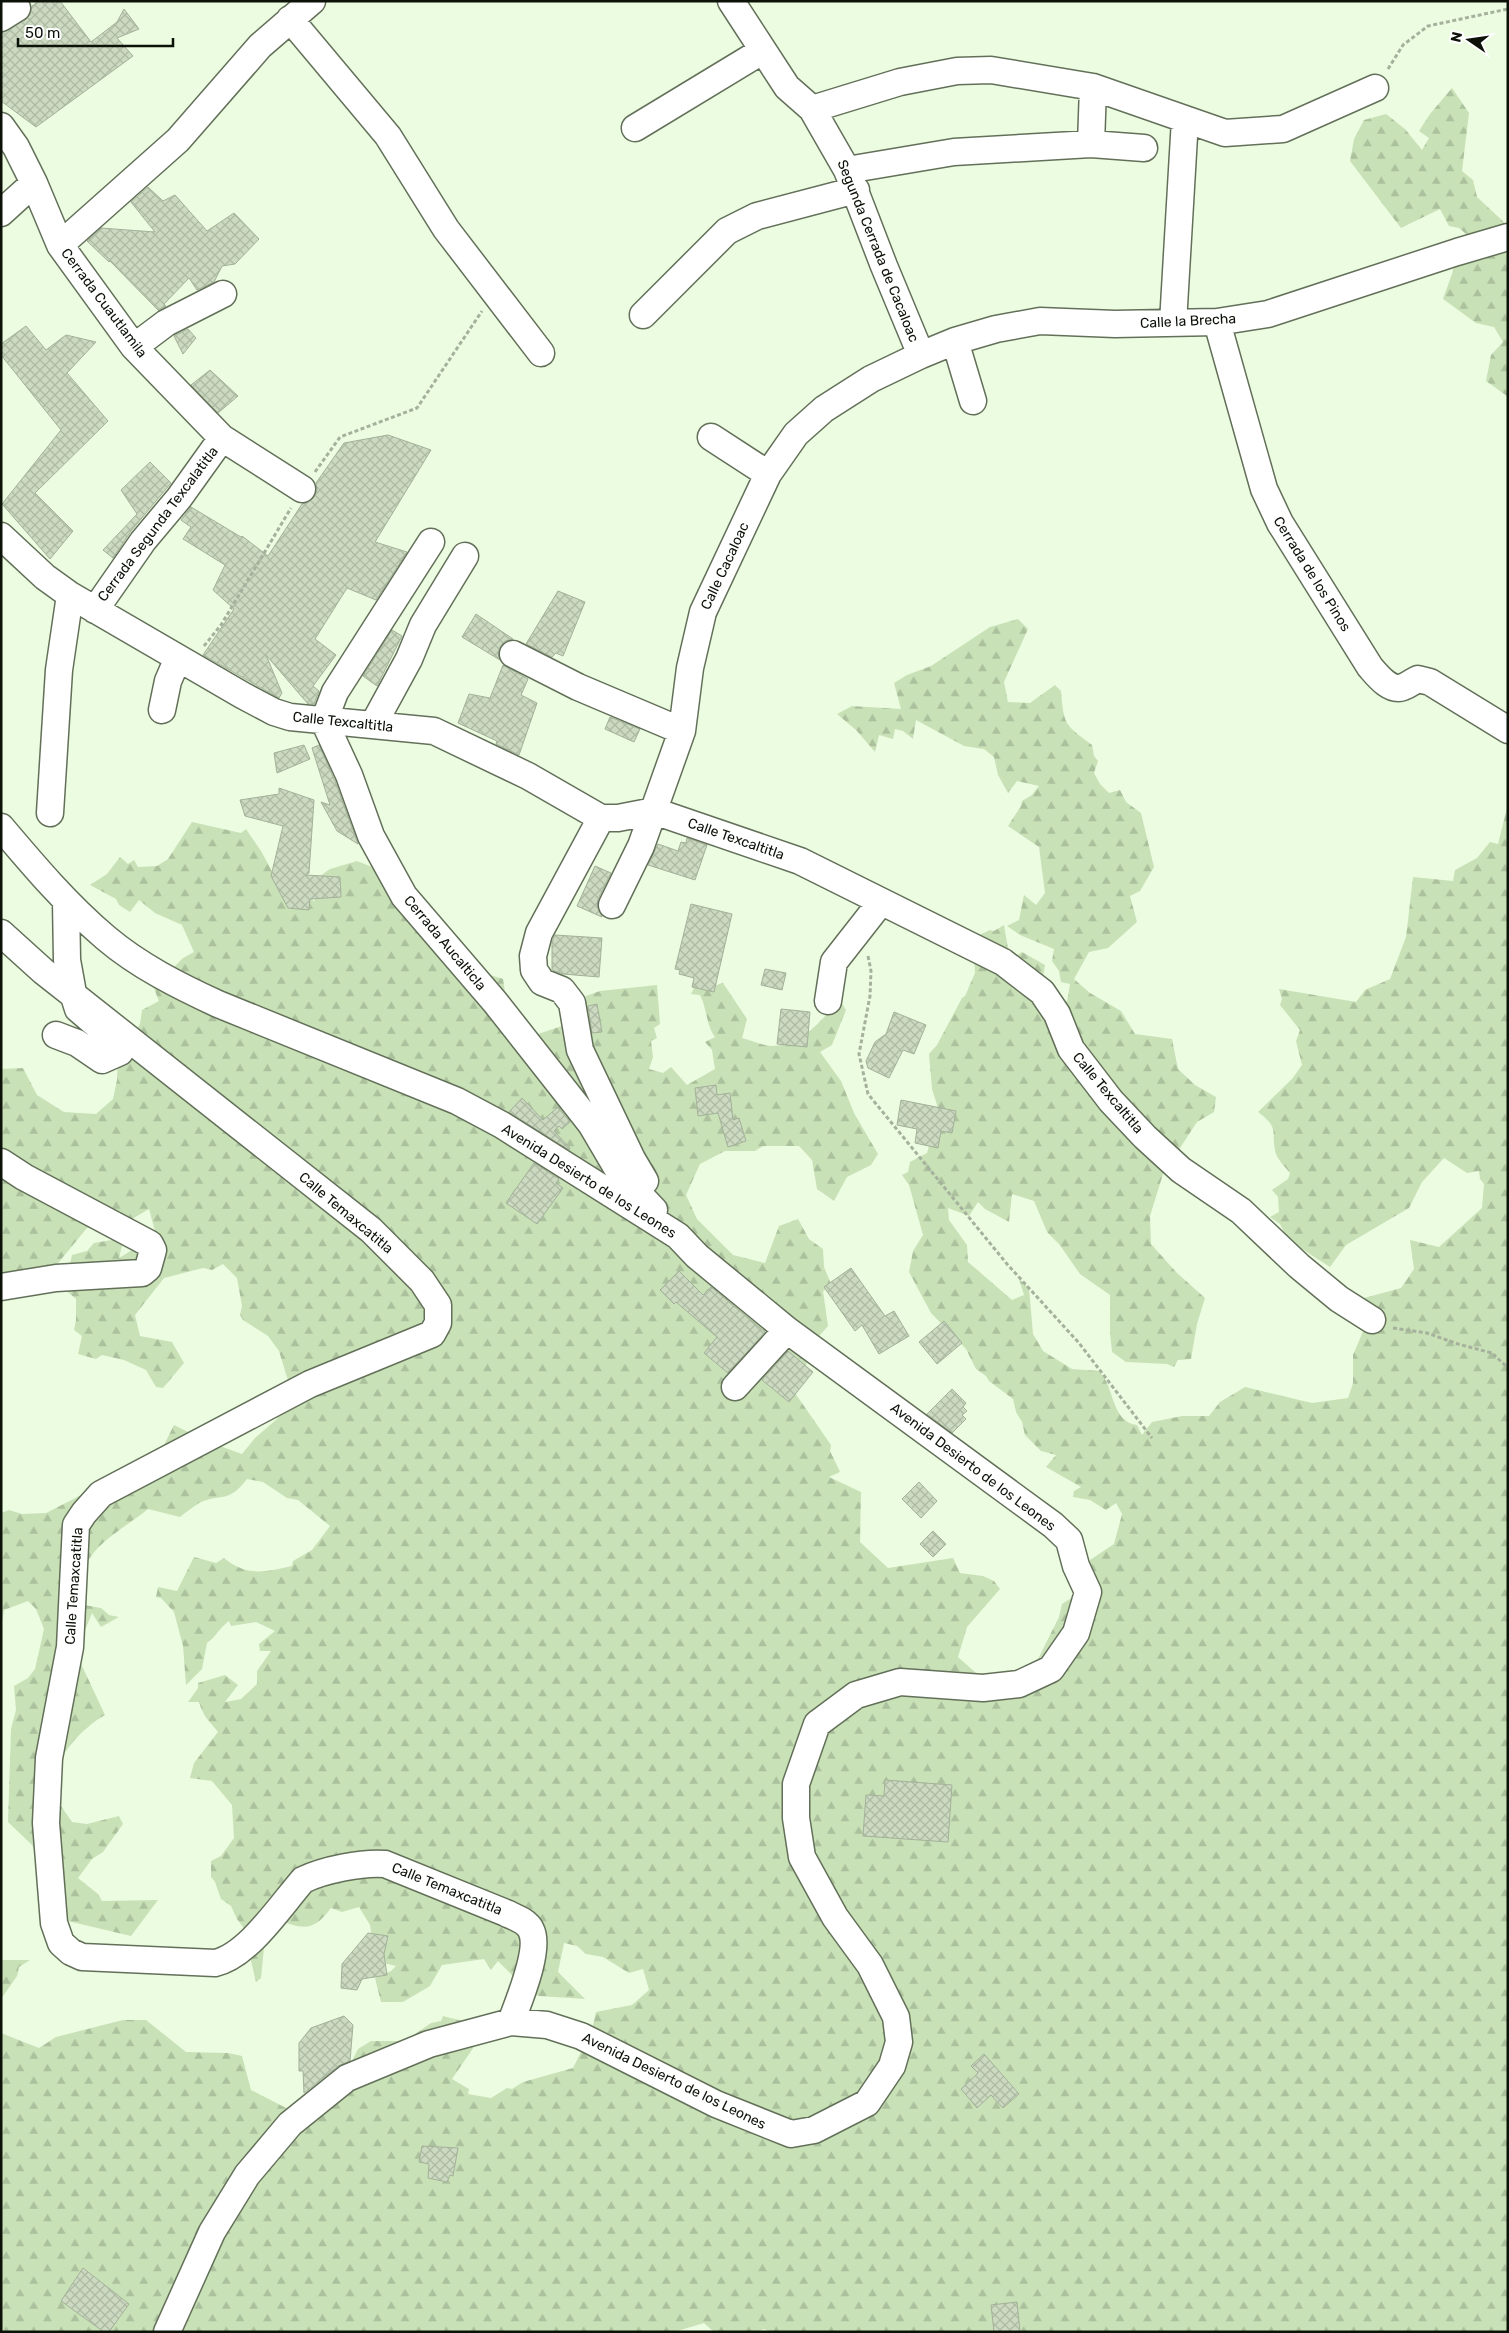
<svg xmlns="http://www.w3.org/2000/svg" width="1509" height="2333" viewBox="0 0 1509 2333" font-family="Rubik,sans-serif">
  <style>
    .forest { fill: url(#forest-firs) }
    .building { fill: url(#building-cross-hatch); stroke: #a3b199 }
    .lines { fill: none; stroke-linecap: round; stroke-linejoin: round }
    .minor-casing { stroke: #637059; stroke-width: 29 }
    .path { stroke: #a5b19c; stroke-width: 3; stroke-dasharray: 4 2.5; stroke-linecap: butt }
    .minor { stroke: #fff; stroke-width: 26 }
    .labels { text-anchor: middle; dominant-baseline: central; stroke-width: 4.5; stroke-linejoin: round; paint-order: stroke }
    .street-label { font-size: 14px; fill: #0d1209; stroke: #fff }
  </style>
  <defs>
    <pattern id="forest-firs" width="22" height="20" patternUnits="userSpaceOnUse" patternTransform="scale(1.25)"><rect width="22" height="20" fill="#c9e1b7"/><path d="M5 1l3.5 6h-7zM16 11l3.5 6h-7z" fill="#abc09c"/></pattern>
    <pattern id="building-cross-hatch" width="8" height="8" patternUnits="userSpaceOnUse" patternTransform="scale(1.25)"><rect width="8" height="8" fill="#ccdac1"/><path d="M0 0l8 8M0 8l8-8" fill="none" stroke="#aebaa4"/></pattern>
  </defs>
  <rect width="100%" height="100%" fill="#ecfce1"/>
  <path class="forest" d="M1452 88 1469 113 1462 171 1473 180 1477 197 1507 225V396L1486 381 1491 355 1503 342 1494 327 1476 323 1443 299 1458 257 1482 260 1483 248 1459 228 1449 226 1440 209 1401 228 1350 161 1354 139 1364 120 1386 114 1405 129 1422 150 1429 138 1419 131 1430 114Z
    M1018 619 1028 629 1004 682 1008 702 1030 703 1055 685 1061 691C1064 725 1064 724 1092 745L1094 756 1098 761 1094 773 1100 784 1109 793 1120 790 1126 802 1141 813 1154 867 1140 891 1130 896 1137 922 1108 948 1089 952 1074 979 1090 993 1121 1011 1135 1034 1172 1039 1178 1069 1195 1085 1216 1097 1214 1112 1197 1122 1163 1174 1150 1216 1151 1244 1176 1272 1205 1298 1197 1324 1191 1359 1178 1360 1174 1367 1167 1364 1126 1362 1112 1352 1110 1333V1295L1080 1274 1059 1244 1047 1232 1034 1201 1012 1194 1009 1222 985 1209 978 1202 969 1216 948 1208 949 1220 967 1245 968 1262 1012 1300 1024 1295 1019 1279 1029 1288 1033 1334 1043 1351 1072 1369 1099 1371C1101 1374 1104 1377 1106 1381 1114 1397 1115 1422 1137 1425L1142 1435 1152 1422 1182 1416H1209L1220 1402 1245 1387 1312 1403 1348 1398 1353 1383V1355L1364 1329V1298L1401 1288 1414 1269 1410 1240 1439 1247 1482 1208 1484 1184 1480 1179 1479 1171 1467 1173 1444 1158 1422 1182 1409 1208 1346 1245 1330 1267 1288 1240 1280 1224 1270 1217 1279 1212 1278 1197 1272 1190 1288 1179 1290 1173C1286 1168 1278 1160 1276 1154 1270 1132 1281 1129 1258 1112L1292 1079 1302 1065 1296 1041 1300 1030 1280 1005 1282 999 1279 989 1356 1002 1365 990 1390 979 1406 937 1413 877 1453 881 1455 870 1477 858 1490 842 1498 844 1508 804V2332H771L764 2329 757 2332H714L704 2323 674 2332H1V2033L39 2048 56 2037 123 2020H146L186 2052 228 2053 242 2056 251 2090 290 2110 340 2085 358 2049 371 2041H405L431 2023 441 2021 443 2016 466 2022 478 2041 452 2079 469 2089 468 2094 491 2098 507 2088 512 2089 523 2082 573 2068 583 2048 590 2039 596 2012 632 2005 649 1990 643 1969 629 1973 603 1957 586 1954 577 1946 564 1943 558 1972 585 1999 539 1996 524 1991 518 1981 498 1961 491 1970 484 1959 442 1965 430 1986 403 2002H381L375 1978 391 1971 396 1966 375 1961 370 1925 359 1907 342 1912 331 1908C314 1931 304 1930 279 1920L264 1948 261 1978 256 1982 243 1927 237 1919 231 1906 221 1899 215 1882 211 1877V1861L221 1856 234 1838 232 1805 212 1781 190 1778 194 1763 218 1732C208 1719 204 1718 199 1702H188L198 1688V1683L225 1675 238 1685 225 1702 241 1699 257 1684V1671L271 1651H260L259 1644 275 1631 256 1622 231 1626 229 1621C220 1627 216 1637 207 1643L202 1669 186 1685 183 1646 174 1612 161 1598 156 1597 158 1587 177 1591 194 1557 216 1563 224 1558C247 1577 265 1572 292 1566L293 1561 312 1550 330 1526 298 1500 287 1498 263 1482 247 1479C227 1505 222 1492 199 1503 193 1507 186 1512 180 1517L148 1509C130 1524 95 1543 87 1564 82 1576 82 1591 79 1604L101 1608 109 1615 119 1617 101 1627 92 1613 76 1653 105 1715C76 1732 62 1755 46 1784L72 1822 87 1824 119 1816 123 1824 103 1852 92 1859 78 1878 98 1894 102 1901 158 1900 131 1936 51 1917 35 1851 32 1845 8 1822 11 1729 16 1710 14 1686 28 1678 35 1669 44 1629 36 1609 28 1601 4 1610 1 1628V1513L9 1510 22 1514 46 1513 91 1490 153 1467 174 1425 206 1441 242 1454 255 1438 277 1419 288 1397 290 1387 279 1351 268 1336 243 1320 240 1315 242 1306 237 1278 223 1264 212 1270 203 1268 164 1278 135 1315 140 1336 172 1342 184 1363 163 1388 156 1387 146 1370 124 1360 102 1355 96 1359 78 1354 82 1336 74 1330 76 1320V1299L64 1289 72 1255 87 1251 94 1243 124 1238 119 1258 147 1241 155 1231 149 1209 127 1222 120 1211 109 1218 103 1226 87 1228 54 1268 1 1277V1069L23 1068 37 1095 64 1112 96 1114 113 1099 117 1080 118 1058 140 1024 142 1010 159 1001 151 981 170 971 183 958 194 952 182 925 155 913 139 900 130 912 119 905 116 899 90 885 107 874 120 857 128 864 134 860 138 867 157 866 168 859 192 822 241 833 246 829 261 851 285 895 308 891 314 902 320 876 330 869 357 861 405 880 428 937 440 959 503 979 508 1011 529 1037 574 1022 586 996 600 991 657 985 660 1024 654 1028 657 1038 651 1041 653 1057 649 1069 663 1073 671 1067 687 1085 715 1069 712 1050 705 1042 715 1037C706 1025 707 1008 700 995L691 994 698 980 707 988 723 983 747 1019 742 1038C751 1040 763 1046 772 1046 801 1046 823 1020 839 999L846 1010 832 1045 820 1052 841 1081 854 1113 878 1154 871 1165 847 1177 834 1201 817 1189 812 1160 799 1146H763L755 1151H725L700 1164 686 1195 697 1219 733 1255 765 1263 779 1226 798 1219 809 1239 823 1249 824 1267 832 1286 823 1291 828 1326 812 1344 809 1358 795 1393 831 1445 830 1451 840 1472 829 1477 861 1492 860 1542 888 1568 953 1558 960 1573 983 1576 994 1581 1000 1589 967 1627 958 1657 992 1687 1032 1671 1059 1617 1062 1604 1073 1597 1090 1560 1114 1544 1122 1514 1116 1503 1106 1510 1090 1500 1073 1497 1074 1491 1081 1487 1046 1467 1056 1455 1041 1451 1025 1435 1022 1422 1016 1412 1013 1399 989 1381 986 1376 976 1369 966 1349 931 1313 909 1272 913 1251 923 1235 909 1185 902 1175 908 1172 910 1162 927 1153 939 1111 932 1089 929 1054 937 1045 962 998 965 996 975 973 973 938 990 930 994 931 1004 925 1010 960 1022 952 1045 965 1042 983 1067 1002 1070 984 1061 982 1059 971 1052 961 1054 949 1020 935 1007 926 1019 920 1024 895 1036 905 1045 893 1039 847 1008 826 1021 806 1022 801 1032 795 1039 786 1017 781 1008 793 998 775 994 757 984 749 964 746 916 720 913 739 903 731 895 729 893 739 879 735 875 752 856 730 837 714 852 706 901 709 894 683 907 675 931 666 990 627Z
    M1 1960H30L19 1967 17 1976 1 1999Z"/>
  <path class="building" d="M39 1H60L91 42 117 22 124 9 139 29 117 38 133 56 36 127 1 101V33L25 20 30 15 32 6Z
    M148 187 163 201 175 195 207 231 234 213 259 239 235 264 222 266 214 282 197 290 189 278 164 304 166 306 158 310 110 261 109 262 87 241 101 228 155 232 131 202Z
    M26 326 46 350 66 335 96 342 67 373 108 421 35 493 73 531 50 559 2 504 61 430 1 355V344Z
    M188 329 196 338 183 354 174 336Z
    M210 370 238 396 218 413 191 385Z
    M388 435 431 450 375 542 407 552 376 600 347 588 315 639 336 655 313 686 319 691 314 704H308L266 655 282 693 279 698 203 655 234 609 213 590 225 565 183 539 191 527 181 520 191 507 241 537 242 536 268 556 302 504 308 502 314 497 317 490 316 483 344 443Z
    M150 462 171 483 131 531 113 558 103 550 137 514 121 490Z
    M558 591 585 602 563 656 556 653 552 657 526 644Z
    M476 614 513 639 505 641 500 647 498 654 500 660 462 637Z
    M392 630 402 636 377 686 363 676Z
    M503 665 528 679 521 695 537 703 519 755 496 744 497 741 458 723 469 694 490 698Z
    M610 717 640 729 634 742 605 729Z
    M304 745 310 759 277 773 274 753Z
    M319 745 335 781 358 844 337 831 321 802 330 805 312 748Z
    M279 788 314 800 309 873 306 875 340 877 341 897 310 899 309 910 288 908 271 876 283 826 245 816 240 800 279 794Z
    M687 838 707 845 695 880 648 865 658 844 678 851 681 842 686 843Z
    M595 866 611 873 598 899 597 906 602 917 577 906Z
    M691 904 732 914 714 992 692 987 694 978 679 974 680 970 675 969Z
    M555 935 602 938 599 977 563 974 552 970V942Z
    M765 969 786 973 782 990 761 985Z
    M597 1004 602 1032 592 1033 588 1006Z
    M781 1009 810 1012 807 1047 777 1044Z
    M894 1012 926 1025 914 1054 903 1050 889 1078 868 1068 866 1061 875 1042 886 1034Z
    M716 1085 717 1095 730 1093 733 1120 739 1118 746 1141 728 1147 718 1113 698 1116 695 1088Z
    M522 1098 543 1120 558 1107 570 1122 562 1129 559 1126 554 1131 570 1148 569 1150 509 1112Z
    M901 1100 956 1111 952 1133 941 1131 938 1148 915 1143 917 1129 897 1125Z
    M534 1163 559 1179 556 1183 563 1188 537 1224 506 1203Z
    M851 1268 885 1316 894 1311 909 1336 879 1354 862 1325 855 1331 824 1287Z
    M679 1271 703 1295 711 1287 765 1332 728 1373 704 1353 717 1337 676 1302 674 1304 660 1290Z
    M944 1321 962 1343 937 1364 919 1342Z
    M788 1351 813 1372 789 1402 762 1380Z
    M952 1389 966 1403 963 1407 967 1411 962 1415 966 1419 952 1433 927 1414Z
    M919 1482 937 1501 921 1518 902 1499Z
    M933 1531 946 1544 933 1557 920 1544Z
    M885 1780 952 1785 948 1842 863 1836 866 1795 884 1796Z
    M368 1933 388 1936 384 1954 387 1975 362 1979 357 1990 341 1988 342 1964Z
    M344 2016 353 2025 350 2061 338 2066 304 2093 303 2071H299V2043L311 2028Z
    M984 2054 1019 2094 1003 2108 991 2095 977 2108 961 2089 978 2073 971 2066Z
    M422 2146 458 2148 453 2176 450 2175 447 2182 428 2178 429 2164 419 2162Z
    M83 2268 129 2304 109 2332H104L61 2301Z
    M1017 2302 1020 2332H994L991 2305Z"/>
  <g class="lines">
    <defs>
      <path id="minor" d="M731 1 787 87 812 109 847 170 884 266 921 355
        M1 18 17 8
        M290 19 388 136 446 229 541 353
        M812 109 900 82 957 71 991 70 1093 87 1225 133 1283 129 1375 88
        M1 126 16 147 34 183 60 245 134 347 222 438 302 489
        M635 128 762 51
        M1091 144 1093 87
        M847 170 954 152 1091 144 1144 148
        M1 213 34 183
        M60 245 178 140 260 46 312 1
        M643 315 727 231 757 216 856 190
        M1217 322 1264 489 1280 523 1370 667C1377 675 1390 692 1403 687 1409 685 1413 681 1418 679L1430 682 1508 730
        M1173 323 1185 119
        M955 341 973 401
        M134 347 166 323 223 294
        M711 437 768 474
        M1 536 45 577 70 595 242 695 274 712 290 717 434 731 528 776 601 818H618L654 811 800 861 1003 962 1042 992 1057 1014 1071 1049 1111 1101 1145 1137 1181 1170 1241 1211 1299 1266 1339 1299 1372 1320
        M431 542 335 692 324 721 349 775 371 836 404 896 495 1002 591 1124 621 1175 654 1210
        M95 610 143 541 179 498 222 438
        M513 654 578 687 682 731
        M162 710 168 681 178 658
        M373 725 409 659 423 625 465 556
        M50 813 59 670 70 595
        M601 818 539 933 533 956 534 970 542 982 562 990 572 1003 580 1050 632 1159 645 1181
        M1 827C34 866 67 905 106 938 139 966 179 986 218 1004L457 1101 502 1125 678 1236 697 1256 787 1330 1053 1525 1069 1540 1076 1566 1088 1592 1076 1633 1051 1669 1019 1684 983 1688 900 1682 856 1695 817 1724 796 1784V1818L802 1857 835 1917 870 1965 896 2017 899 2042 892 2066 867 2103 814 2130 791 2134 716 2104 581 2036 547 2025 511 2022 429 2044 347 2078 290 2124 247 2175 212 2232 167 2332
        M612 905 641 846 682 731 690 668 703 612 768 474 796 434 824 409 871 379 921 355 955 341 996 329 1040 321 1115 324 1217 322 1268 314 1457 252 1508 237
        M1 933 43 971 371 1230 422 1281 438 1305V1323L432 1334 310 1384 101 1494 84 1513 76 1525 70 1647 49 1758 46 1823 54 1923 61 1943 71 1952 82 1957 215 1963C248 1956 281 1905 303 1880 323 1870 363 1862 385 1864L506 1913C514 1917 527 1921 531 1930 541 1949 518 2003 511 2022
        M828 1001 834 962 881 902
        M56 1035 77 1043 102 1060 120 1052 106 1033 78 1009 73 993 67 960 66 901
        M1 1162 24 1177 150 1244 153 1250 148 1268 142 1273 56 1278 1 1287
        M735 1387 787 1330"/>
    </defs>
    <use href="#minor" class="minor-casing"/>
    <path class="path" d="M1388 69 1403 45 1428 26 1508 9
      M315 472 340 437 417 408 482 311
      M204 646 221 625 291 508
      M868 956 871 971 870 996 859 1054 868 1094 1007 1264 1079 1343 1152 1438
      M1393 1328 1427 1333 1458 1344 1492 1353 1508 1368"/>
    <use href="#minor" class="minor"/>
  </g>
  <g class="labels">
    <g class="street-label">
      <text transform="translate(878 251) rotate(68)">Segunda Cerrada de Cacaloac</text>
      <text transform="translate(104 303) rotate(53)">Cerrada Cuautlamila</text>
      <text transform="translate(1188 321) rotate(-3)">Calle la Brecha</text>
      <text transform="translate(158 524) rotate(-53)">Cerrada Segunda Texcalatitla</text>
      <text transform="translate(725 566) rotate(-65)">Calle Cacaloac</text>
      <text transform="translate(1312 574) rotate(58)">Cerrada de los Pinos</text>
      <text transform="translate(343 722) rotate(6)">Calle Texcaltitla</text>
      <text transform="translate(736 839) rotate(19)">Calle Texcaltitla</text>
      <text transform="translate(445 943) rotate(50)">Cerrada Aucalticla</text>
      <text transform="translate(1108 1093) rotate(50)">Calle Texcaltitla</text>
      <text transform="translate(589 1181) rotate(32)">Avenida Desierto de los Leones</text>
      <text transform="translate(346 1213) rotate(40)">Calle Temaxcatitla</text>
      <text transform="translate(973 1467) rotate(37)">Avenida Desierto de los Leones</text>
      <text transform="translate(74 1586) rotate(-86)">Calle Temaxcatitla</text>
      <text transform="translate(447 1889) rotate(22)">Calle Temaxcatitla</text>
      <text transform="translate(674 2081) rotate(26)">Avenida Desierto de los Leones</text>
    </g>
  </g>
  <rect width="1509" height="2333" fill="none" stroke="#0d1209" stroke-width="5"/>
  <g transform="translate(1469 40) rotate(283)" stroke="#ffffff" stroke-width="4" paint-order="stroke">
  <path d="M0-4L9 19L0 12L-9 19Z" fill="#0d1209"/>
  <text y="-8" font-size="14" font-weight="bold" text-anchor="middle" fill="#0d1209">N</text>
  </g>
  <path d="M18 38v8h155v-8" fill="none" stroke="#0d1209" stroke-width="2.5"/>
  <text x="25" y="38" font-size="15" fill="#0d1209" stroke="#ffffff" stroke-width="4" paint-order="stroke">50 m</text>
</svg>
